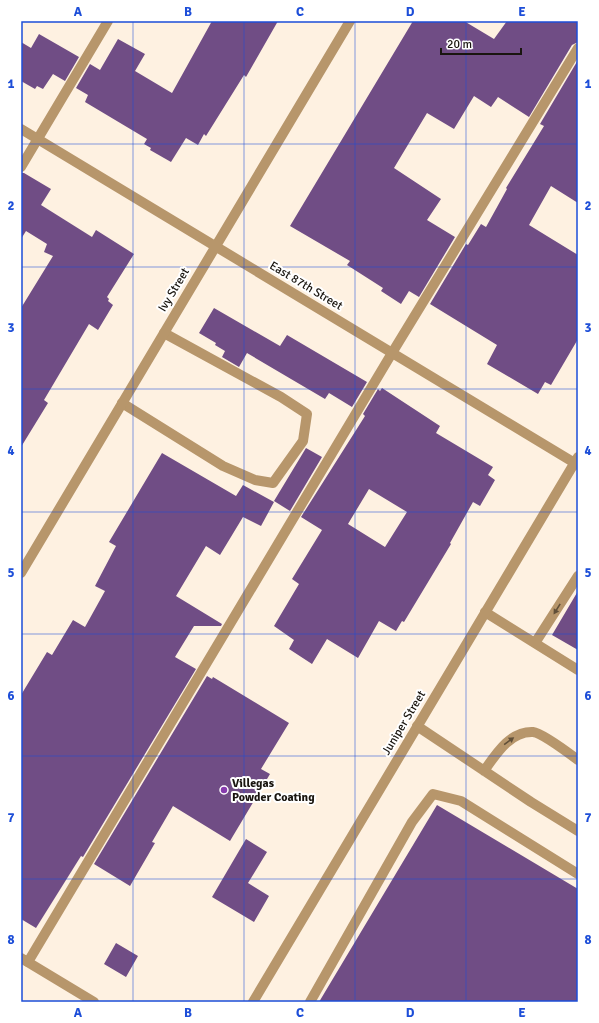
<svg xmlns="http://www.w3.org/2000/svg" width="599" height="1023" viewBox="0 0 599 1023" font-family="Signika,sans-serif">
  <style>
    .building { fill: #704d85; fill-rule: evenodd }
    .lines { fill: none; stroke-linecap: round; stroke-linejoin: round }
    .service { stroke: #b7966b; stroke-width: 10 }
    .minor { stroke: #b7966b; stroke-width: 10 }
    .oneway { fill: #604f38 }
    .grid { fill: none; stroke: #1d4ed8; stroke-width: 1; stroke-opacity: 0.55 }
    .poi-dot { fill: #863bad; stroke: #fff; stroke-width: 1.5 }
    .labels { text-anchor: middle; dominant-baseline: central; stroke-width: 4; stroke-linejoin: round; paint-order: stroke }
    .street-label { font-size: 12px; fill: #19150f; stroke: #fff }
    .poi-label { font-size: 12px; font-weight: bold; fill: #19150f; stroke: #fff; text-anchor: start }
    .neatline { fill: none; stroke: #1d4ed8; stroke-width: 1.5 }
    .grid-label { font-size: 13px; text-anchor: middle; font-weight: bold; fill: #1d4ed8 }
  </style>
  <rect width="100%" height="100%" fill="#fef1e1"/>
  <path class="building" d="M212 21H278L246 77 244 75 206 136 204 134 198 145 186 138 171 162 150 150 151 148 144 144 147 139 85 102 88 95 76 88 90 64 100 70 118 39 145 54 135 71 172 93Z
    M413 21H464L494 39 507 21H578V42L572 45 529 117 498 97 491 107 474 96 454 129 427 113 394 168 441 199 427 220 455 237 419 297 409 291 401 304 381 291 383 288 347 265 350 261 290 226Z
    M39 34 79 57 65 81 53 74 43 89 37 86 35 89 21 81V42L31 48Z
    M578 60V203L551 186 529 225 578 255V339L551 385 545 382 538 394 487 364 497 345 430 304 466 244 468 245 481 224 486 227 507 189 506 188 544 126 540 124Z
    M21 173H24L51 189 41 205 92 237 96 230 134 254 107 297 109 299 108 301 113 305 98 330 89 324 44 400 48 403 21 447V308L53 256 44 252 47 244 26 231 21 239Z
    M214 308 280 346 287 335 367 382 352 407 329 393 325 399 247 353 239 367 222 357 225 351 215 345 216 343 199 333Z
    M382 388 440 426 436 433 493 467 488 475 495 480 480 506 473 502 450 543 451 544 404 622 402 621 396 631 379 621 358 658 327 639 312 664 289 649 294 640 274 626 299 584 292 579 322 530 301 517 365 416 363 414 378 389 380 391ZM369 489 407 512 385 547 348 524Z
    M306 448 322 457 290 511 274 501Z
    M162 453 236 496 243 485 274 502 261 526 243 517 220 555 206 546 176 596 222 624 221 626H194L175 657 196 669 83 857 81 856 36 928 21 919V695L47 652 52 655 73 620 85 627 105 591 95 586 116 546 109 542Z
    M578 591V650L552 635Z
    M207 676 212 679 213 677 289 723 261 769 270 774 230 841 173 806 152 842 155 843 130 886 94 864Z
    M437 805 578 889V1002H319Z
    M246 839 267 852 248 883 269 896 254 922 212 897Z
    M116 943 138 956 126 977 104 964Z"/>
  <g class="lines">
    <path class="service" d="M21 167 108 21
      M122 403 223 466 255 480 273 483 303 441 307 414 281 397 164 333
      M485 612 578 670
      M535 643 578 576
      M417 726 531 802 578 831
      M484 771C496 754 510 731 533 732 542 733 570 754 578 760
      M28 962 392 353 578 48
      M310 1002 412 822 433 794 461 801 578 874"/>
    <path class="minor" d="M21 129 578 465
      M21 573 350 21
      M21 958 94 1002
      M253 1002 578 457"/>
  </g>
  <defs><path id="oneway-solid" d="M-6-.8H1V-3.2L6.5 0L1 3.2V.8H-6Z"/></defs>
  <g class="oneway">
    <use href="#oneway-solid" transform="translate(557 609) rotate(122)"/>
    <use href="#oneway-solid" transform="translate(509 741) rotate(-36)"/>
  </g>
  <path class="grid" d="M133 21V1002M244 21V1002M355 21V1002M466 21V1002M21 144H578M21 267H578M21 389H578M21 512H578M21 634H578M21 756H578M21 879H578"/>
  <circle class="poi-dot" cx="224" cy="790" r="4"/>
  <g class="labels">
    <g class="street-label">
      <text transform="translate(306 286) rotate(31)">East 87th Street</text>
      <text transform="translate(174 290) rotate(-59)">Ivy Street</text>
      <text transform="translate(404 723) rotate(-59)">Juniper Street</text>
    </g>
    <g class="poi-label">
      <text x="232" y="783">Villegas<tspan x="232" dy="14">Powder Coating</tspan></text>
    </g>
  </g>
  <rect width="599" height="1023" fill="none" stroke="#ffffff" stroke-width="44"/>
  <path d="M441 48v6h80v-6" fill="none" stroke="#19150f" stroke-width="2"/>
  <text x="447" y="48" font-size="12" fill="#19150f" stroke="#ffffff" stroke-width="3" paint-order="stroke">20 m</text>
  <rect x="22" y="22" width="555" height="979" class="neatline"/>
  <g class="grid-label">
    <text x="78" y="16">A</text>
    <text x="188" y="16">B</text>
    <text x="300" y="16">C</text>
    <text x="410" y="16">D</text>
    <text x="522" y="16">E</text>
    <text x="11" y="88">1</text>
    <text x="588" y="88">1</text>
    <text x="11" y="210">2</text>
    <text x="588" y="210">2</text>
    <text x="11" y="332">3</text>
    <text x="588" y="332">3</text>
    <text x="11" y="455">4</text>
    <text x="588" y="455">4</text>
    <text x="11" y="577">5</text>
    <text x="588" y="577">5</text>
    <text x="11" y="700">6</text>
    <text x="588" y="700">6</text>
    <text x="11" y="822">7</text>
    <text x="588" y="822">7</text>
    <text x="11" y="944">8</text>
    <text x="588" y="944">8</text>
    <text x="78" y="1017">A</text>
    <text x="188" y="1017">B</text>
    <text x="300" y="1017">C</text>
    <text x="410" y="1017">D</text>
    <text x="522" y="1017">E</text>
  </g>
</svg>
